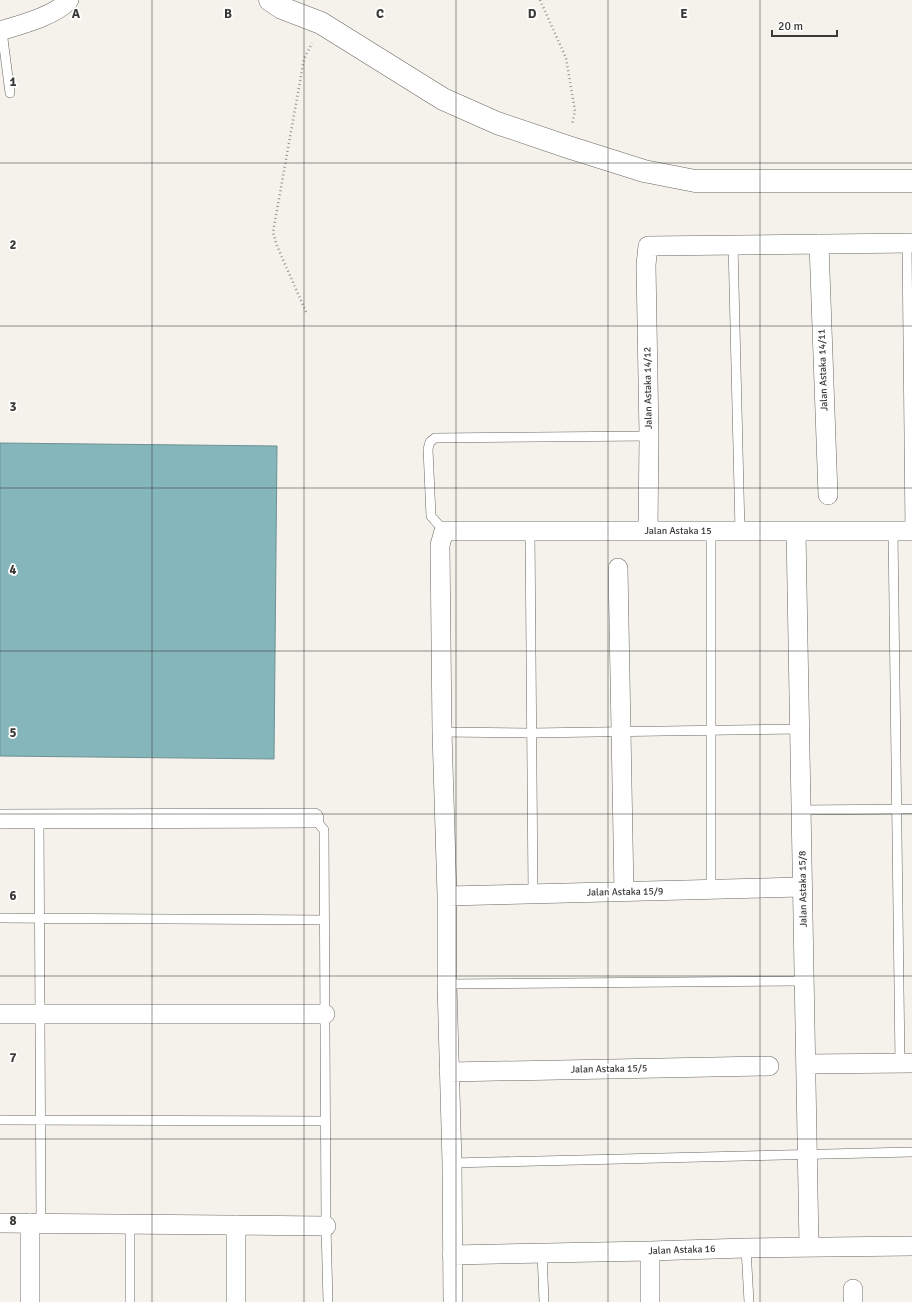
<svg xmlns="http://www.w3.org/2000/svg" width="912" height="1302" viewBox="0 0 912 1302" font-family="Signika,sans-serif">
  <style>
    .water { fill: #85b6bb; stroke: #6f9193 }
    .lines { fill: none; stroke-linecap: round; stroke-linejoin: round }
    .lane-casing { stroke: #696762; stroke-width: 10 }
    .street-casing { stroke: #696762; stroke-width: 20 }
    .secondary-casing { stroke: #696762; stroke-width: 23 }
    .path { stroke: #95948f; stroke-width: 2.5; stroke-dasharray: 1 3; stroke-linecap: butt }
    .lane { stroke: #fff; stroke-width: 9 }
    .street { stroke: #fff; stroke-width: 19 }
    .secondary { stroke: #fff; stroke-width: 22 }
    .grid { fill: none; stroke: #3b3a37; stroke-width: 1; stroke-opacity: 0.55 }
    .labels { text-anchor: middle; dominant-baseline: central; stroke-width: 3.5; stroke-linejoin: round; paint-order: stroke }
    .street-label { font-size: 10px; fill: #3b3a37; stroke: #fff }
    .grid-label { font-size: 13px; text-anchor: middle; font-weight: bold; fill: #3b3a37; stroke: #fff; stroke-width: 3.5; stroke-linejoin: round; paint-order: stroke }
  </style>
  <rect width="100%" height="100%" fill="#f4f2eb"/>
  <path class="water" d="M0 443 277 446 274 759 0 756Z"/>
  <g class="lines">
    <defs>
      <path id="lane" d="M2 31 10 93
        M907 243 910 531
        M733 244 740 531
        M444 531 431 516 428 449 430 442 435 438 649 436
        M530 531 533 894
        M893 531 900 1063
        M442 732 531 733 800 729
        M801 810 912 809
        M314 818 324 830 326 1226 328 1302
        M39 819 41 1224
        M711 890V531
        M0 918 324 920
        M447 984 804 981
        M0 1120 325 1121
        M452 1163 912 1152
        M746 1248 749 1302
        M542 1252 544 1302
        M130 1302V1224"/>
      <path id="street" d="M0 31C20 25 55 16 69 0
        M819 244 828 495
        M648 531 649 436 646 265 648 246 912 243
        M796 531 809 1246
        M618 568 624 892
        M0 819 314 818
        M447 896 802 887
        M0 1014H325
        M806 1064 912 1063
        M449 1072 769 1066
        M0 1223 326 1226
        M30 1223V1302
        M236 1225V1302
        M650 1251V1302
        M452 1255 650 1251 746 1248 912 1246
        M853 1289V1302
        M453 1302 452 1163 447 984V896L442 732 440 545 444 531H912"/>
      <path id="secondary" d="M270 0 282 8 321 23 443 99 497 123 568 147 644 171 695 181H912"/>
    </defs>
    <use href="#lane" class="lane-casing"/>
    <use href="#street" class="street-casing"/>
    <use href="#secondary" class="secondary-casing"/>
    <path class="path" d="M540 0 566 58 575 111 572 125
      M306 312 277 246 273 232 301 76 304 59 312 43"/>
    <use href="#lane" class="lane"/>
    <use href="#street" class="street"/>
    <use href="#secondary" class="secondary"/>
  </g>
  <path class="grid" d="M152 0V1302M304 0V1302M456 0V1302M608 0V1302M760 0V1302M0 163H912M0 326H912M0 488H912M0 651H912M0 814H912M0 976H912M0 1139H912"/>
  <g class="labels">
    <g class="street-label">
      <text transform="translate(823 370) rotate(-92)">Jalan Astaka 14/11</text>
      <text transform="translate(648 388) rotate(-91)">Jalan Astaka 14/12</text>
      <text x="678" y="531">Jalan Astaka 15</text>
      <text transform="translate(803 889) rotate(-91)">Jalan Astaka 15/8</text>
      <text transform="translate(625 892) rotate(-1)">Jalan Astaka 15/9</text>
      <text transform="translate(609 1069) rotate(-1)">Jalan Astaka 15/5</text>
      <text transform="translate(682 1250) rotate(-2)">Jalan Astaka 16</text>
    </g>
  </g>
  <g class="grid-label">
    <text x="76" y="18">A</text>
    <text x="228" y="18">B</text>
    <text x="380" y="18">C</text>
    <text x="532" y="18">D</text>
    <text x="684" y="18">E</text>
    <text x="13" y="86">1</text>
    <text x="13" y="249">2</text>
    <text x="13" y="411">3</text>
    <text x="13" y="574">4</text>
    <text x="13" y="737">5</text>
    <text x="13" y="900">6</text>
    <text x="13" y="1062">7</text>
    <text x="13" y="1225">8</text>
  </g>
  <path d="M772 30v6h65v-6" fill="none" stroke="#3b3a37" stroke-width="2"/>
  <text x="778" y="30" font-size="12" fill="#3b3a37" stroke="#ffffff" stroke-width="3" paint-order="stroke">20 m</text>
</svg>
